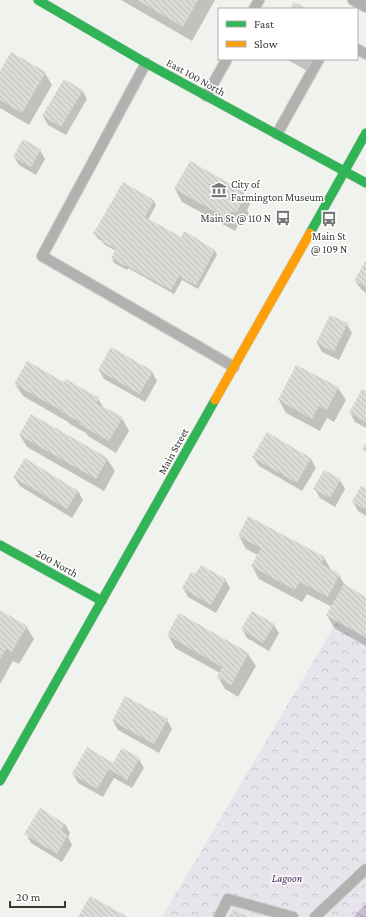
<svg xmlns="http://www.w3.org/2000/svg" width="366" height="917" viewBox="0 0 366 917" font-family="'Crimson Pro',serif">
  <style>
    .forest { fill: url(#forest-crowns) }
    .water { fill: url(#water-waves) }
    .shadow { fill: #0003 }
    .building { fill: url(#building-back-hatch) }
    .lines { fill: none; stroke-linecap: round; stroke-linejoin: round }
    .lane-casing { stroke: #cbcdc9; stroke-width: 12 }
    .fast-casing { stroke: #cbcdc9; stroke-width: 10 }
    .slow-casing { stroke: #cbcdc9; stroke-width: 10 }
    .lane { stroke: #b1b2b0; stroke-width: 10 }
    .fast { stroke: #30b455; stroke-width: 9 }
    .slow { stroke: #ff9f0a; stroke-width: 9 }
    .labels { text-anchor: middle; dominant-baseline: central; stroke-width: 3; stroke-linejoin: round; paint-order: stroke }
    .street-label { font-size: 11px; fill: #363834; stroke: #fff }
    .poi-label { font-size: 11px; fill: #363834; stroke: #fff; text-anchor: start }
    .park-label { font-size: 11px; font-style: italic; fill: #412754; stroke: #fff }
  </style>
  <defs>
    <pattern id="forest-crowns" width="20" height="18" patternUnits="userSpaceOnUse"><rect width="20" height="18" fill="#e8e4ec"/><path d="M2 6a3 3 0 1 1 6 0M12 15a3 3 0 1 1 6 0" fill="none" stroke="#c8c4cb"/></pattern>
    <pattern id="water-waves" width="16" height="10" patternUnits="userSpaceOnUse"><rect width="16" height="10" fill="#c7bcd2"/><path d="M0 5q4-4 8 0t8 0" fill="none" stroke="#a29aab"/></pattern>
    <pattern id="building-back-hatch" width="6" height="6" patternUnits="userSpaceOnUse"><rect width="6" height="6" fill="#dadcd7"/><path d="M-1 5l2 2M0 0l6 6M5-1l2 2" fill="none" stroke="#bcbeb9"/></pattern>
  </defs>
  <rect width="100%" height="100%" fill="#f0f3ed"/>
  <path class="forest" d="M337 621 366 638V917H162Z"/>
  <path class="water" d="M366 904V917H353Z"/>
  <path class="shadow" d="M121 0H215L192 41Z
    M286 59H319L311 73Z
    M0 73H45L52 85 29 125 0 108Z
    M82 90 87 99 66 135 48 125 43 116Z
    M40 150 45 159 36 175 19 165 14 157Z
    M190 162 243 192 250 204 247 210 249 214 243 225 240 222 235 231 182 202 175 189Z
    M153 200 156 205 148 220 181 239 198 240 199 242 215 251 217 255 198 289 182 280 174 294 128 268 127 270 114 263 112 258 116 251 105 245 102 241 97 238 95 234Z
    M366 262V293L361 289 355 281Z
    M347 324 352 333 339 360 322 352 317 343Z
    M99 370 152 372 157 381 145 402 104 379Z
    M65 383 98 399 104 408 122 418 129 431 116 453 88 436 86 433 70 424 68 422 23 396 15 384Z
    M338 388 346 400 334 422 327 418 320 431 286 413 279 400Z
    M366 392V428L355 422 350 413Z
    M267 434 311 459 316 468 302 491 259 466 253 457Z
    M20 435 107 459 115 471 104 491 27 447Z
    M14 477 78 491 83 500 72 518 20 486Z
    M340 480 345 489 335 507 320 498 315 489Z
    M366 490V516L358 511 353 502Z
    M239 536 324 558 332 571 339 575 346 587 366 598V646L334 628 327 615 332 607 307 594 302 602 259 579 252 566 258 555 246 549Z
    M225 579 230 588 216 613 188 597 183 588Z
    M0 611 26 626 34 639 19 664 13 661 0 684Z
    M274 625 279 633 269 651 247 638 242 629Z
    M168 635 248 654 256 666 238 697 225 689 218 677 220 673 175 648Z
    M167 720 172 729 159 753 118 730 113 721Z
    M139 759 144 768 132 788 114 778 103 797 78 783 73 774Z
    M65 824 70 833 68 837 72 845 62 862 31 843 26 834Z"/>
  <path class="building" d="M137 0H198L183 27Z
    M294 2 308 9H290Z
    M11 52 46 72 22 113 0 100V71Z
    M64 79 83 90 61 127 42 116Z
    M23 139 41 149 31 167 13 157Z
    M190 161 243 191 239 199 243 201 236 213 232 211 228 219 174 189Z
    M123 182 154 200 145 217 181 237 184 231 198 239V240L215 250 196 286 179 276 171 290 125 265 124 266 111 258 116 249 101 241 102 239 93 234Z
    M366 260V287L354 281Z
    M330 315 348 323 334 352 316 343Z
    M111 347 153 371 140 394 98 370Z
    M27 361 64 382 66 379 99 398 96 403 123 417 109 441 79 424 80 422 61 412 62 411 14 384Z
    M296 365 339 387 327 410 319 406 312 419 278 400Z
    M362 389 366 391V422L349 413Z
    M31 414 108 458 96 479 19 435Z
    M267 432 311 458 297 483 252 457Z
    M366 442V452L362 450Z
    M25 458 78 491 67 509 13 477Z
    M324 470 341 479 330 498 313 489Z
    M361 486 366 489V510L352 502Z
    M248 516 325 557 321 564 340 574 328 597 300 582 295 590 251 566 261 548 238 536Z
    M201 565 226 579 211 605 182 588 191 572 195 574Z
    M344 584 366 597V638L326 615Z
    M0 610 27 626 12 652 6 649 0 659Z
    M252 611 275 624 263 643 241 629Z
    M179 613 249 653 231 685 217 677 222 667 167 635Z
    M125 696 168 719 154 744 112 721Z
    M87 747 113 763 122 748 140 758 127 780 109 769 97 789 72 774Z
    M40 808 65 824 61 831 68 835 57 854 24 834Z
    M90 896 128 917H78Z
    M234 909 247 917H229Z"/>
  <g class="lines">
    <defs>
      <path id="lane" d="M353 0 366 7
        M254 9 259 0
        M357 49 366 54
        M146 63 42 256 234 367
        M206 96 227 59
        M277 134 319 59
        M219 917 228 899 293 917
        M315 917 366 869"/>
      <path id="fast" d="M38 0 146 63 366 183
        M310 233 366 133
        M0 545 102 601
        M0 781 215 400"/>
      <path id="slow" d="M215 400 310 233"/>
    </defs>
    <use href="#lane" class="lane-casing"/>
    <use href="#fast" class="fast-casing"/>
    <use href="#slow" class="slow-casing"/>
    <use href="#lane" class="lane"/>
    <use href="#fast" class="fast"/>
    <use href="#slow" class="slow"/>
  </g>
  <defs>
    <symbol id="museum-bare" viewBox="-9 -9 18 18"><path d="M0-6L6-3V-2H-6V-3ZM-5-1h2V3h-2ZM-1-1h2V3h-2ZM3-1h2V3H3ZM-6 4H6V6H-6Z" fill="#777975" stroke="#fff" stroke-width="2.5" paint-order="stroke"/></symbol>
    <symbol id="bus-bare" viewBox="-9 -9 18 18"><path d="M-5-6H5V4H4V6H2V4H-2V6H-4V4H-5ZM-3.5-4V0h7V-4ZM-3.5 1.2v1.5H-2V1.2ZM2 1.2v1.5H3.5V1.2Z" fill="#777975" stroke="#fff" stroke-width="2.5" paint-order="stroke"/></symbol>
  </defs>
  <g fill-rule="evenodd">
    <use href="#museum-bare" x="208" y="179" width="22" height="22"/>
    <use href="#bus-bare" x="272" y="207" width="22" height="22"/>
    <use href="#bus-bare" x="318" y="208" width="22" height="22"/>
  </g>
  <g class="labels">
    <g class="street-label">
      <text transform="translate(196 77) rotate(29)">East 100 North</text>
      <text transform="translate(173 451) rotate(-61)">Main Street</text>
      <text transform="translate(57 563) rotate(29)">200 North</text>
    </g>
    <g class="poi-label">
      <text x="231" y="184">City of<tspan x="231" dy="13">Farmington Museum</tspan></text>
      <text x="271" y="218" text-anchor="end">Main St @ 110 N</text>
      <text x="329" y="236" text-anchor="middle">Main St<tspan x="329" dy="13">@ 109 N</tspan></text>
    </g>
    <g class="park-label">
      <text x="287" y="878">Lagoon</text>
    </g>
  </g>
  <rect x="218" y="8" width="140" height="52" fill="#ffffff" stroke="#afafae"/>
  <rect x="226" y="21" width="20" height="6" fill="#30b455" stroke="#afafae"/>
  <text x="254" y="28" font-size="12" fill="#363834">Fast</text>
  <rect x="226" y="41" width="20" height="6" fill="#ff9f0a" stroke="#afafae"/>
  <text x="254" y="48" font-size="12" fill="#363834">Slow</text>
  <path d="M10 901v6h55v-6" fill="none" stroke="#363834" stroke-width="2"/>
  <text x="16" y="901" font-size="12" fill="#363834" stroke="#ffffff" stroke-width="3" paint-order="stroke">20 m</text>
</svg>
